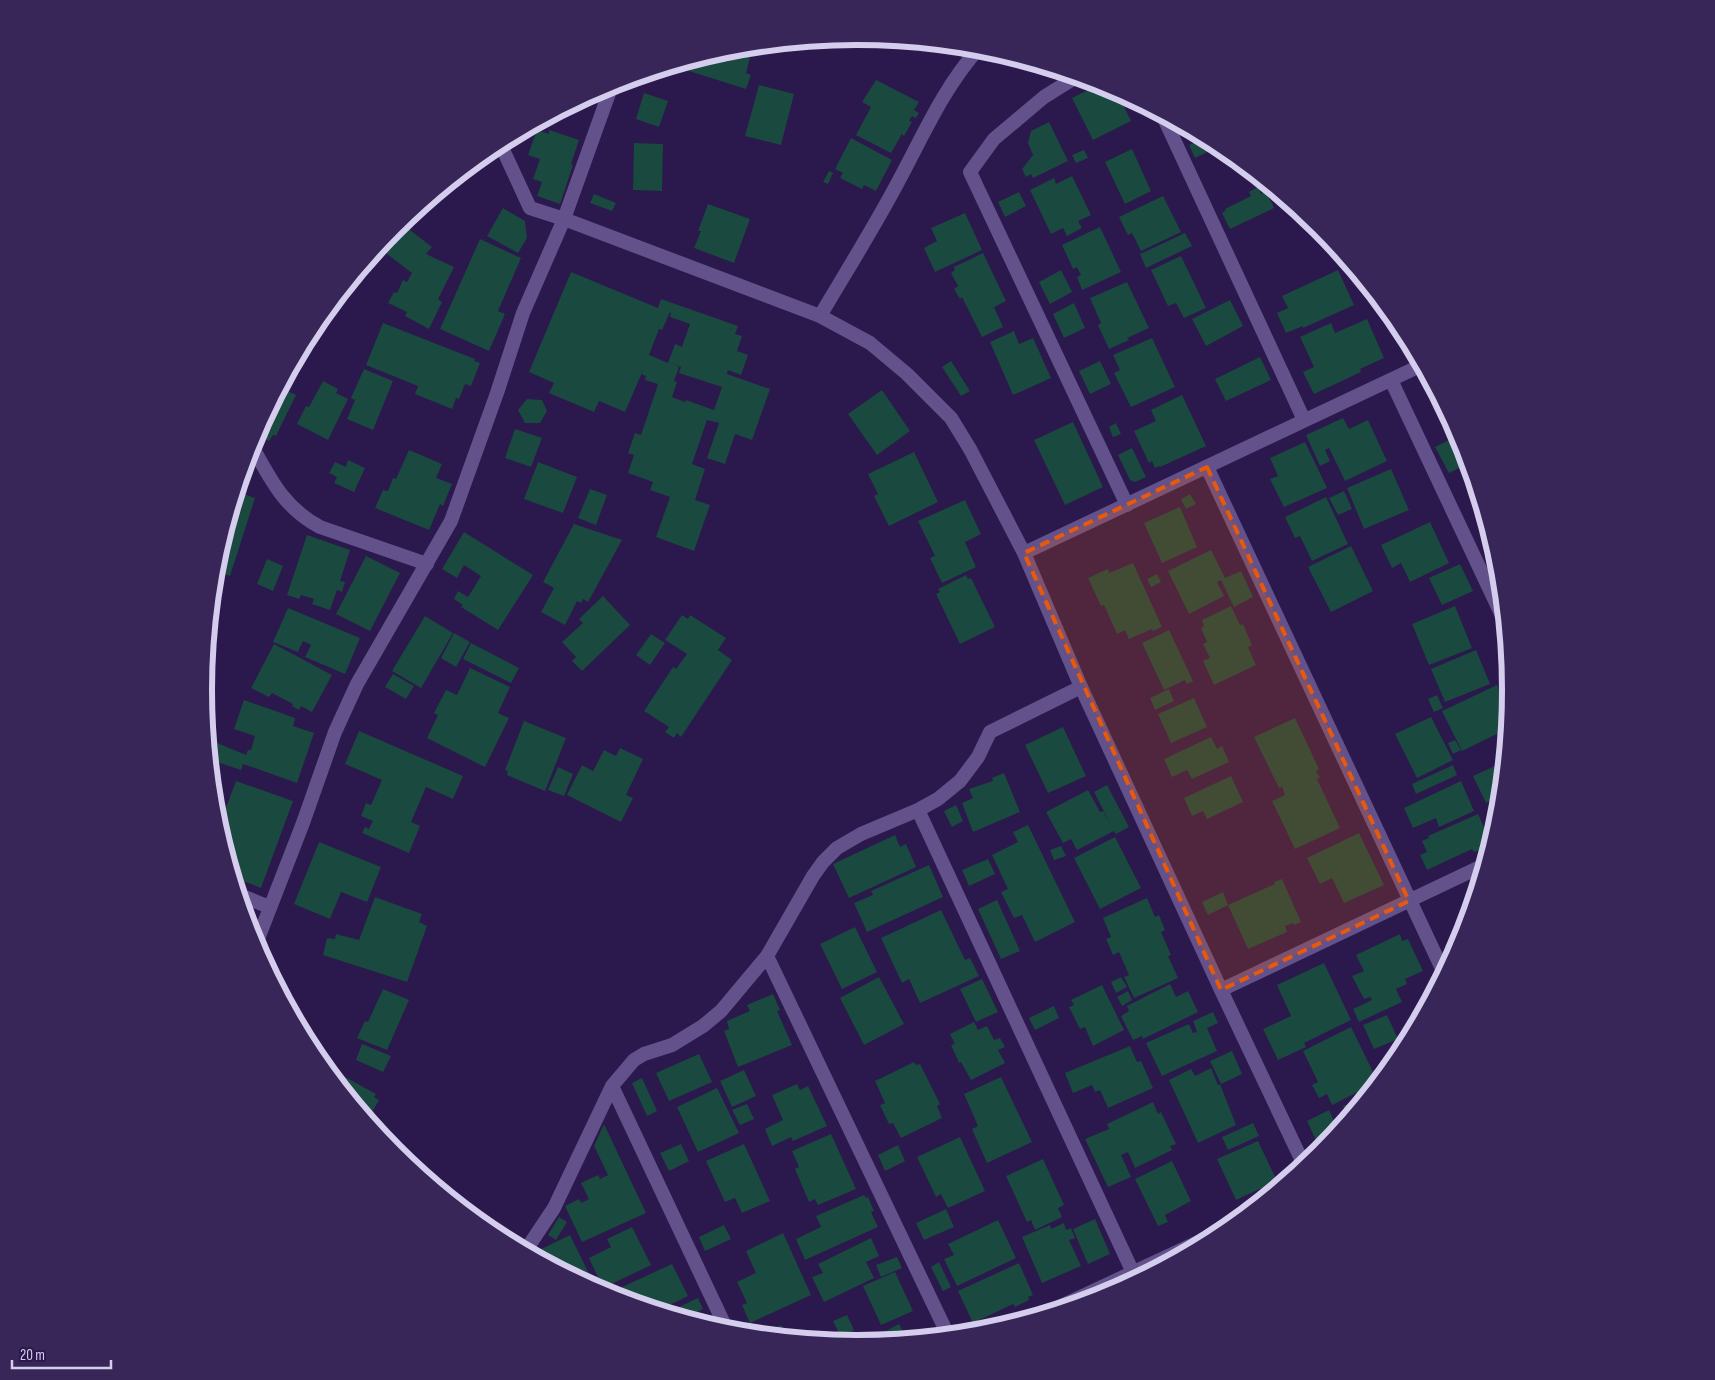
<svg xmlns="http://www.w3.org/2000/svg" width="1715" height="1380" viewBox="0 0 1715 1380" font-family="'Sofia Sans Condensed',sans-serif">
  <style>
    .building { fill: #19493f; fill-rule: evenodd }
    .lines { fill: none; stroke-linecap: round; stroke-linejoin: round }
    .minor { stroke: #62518a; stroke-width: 14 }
    .marked { fill: #e8590c; fill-opacity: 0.2; stroke: #e8590c; stroke-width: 4; stroke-dasharray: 10 6; stroke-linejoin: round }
    .rim { fill: none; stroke: #d5cded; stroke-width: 6 }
  </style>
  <rect width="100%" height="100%" fill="#2b184c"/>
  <path class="building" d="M753 46 746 73 751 75 746 89 673 66 708 56 728 62 729 57 716 53 730 49Z
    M876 80 919 102 914 110 919 113 916 118 912 116 909 121 912 122 904 136 902 134 891 153 856 135 871 107 862 102Z
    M1092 82 1108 86 1121 93 1124 99 1121 100 1131 121 1093 140 1072 98 1094 87Z
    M759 85 794 94 781 145 745 136Z
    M644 93 668 101 659 127 636 119Z
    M1049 122 1068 161 1033 178 1031 174 1026 177 1022 169 1033 155 1028 143 1031 131Z
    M537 130 549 134V130L579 140 571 164 573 165 560 204 537 196 542 182 533 179 540 159 528 155Z
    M851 138 892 160 876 191 864 185 862 189 840 178 843 173 835 169Z
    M1205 138 1217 144 1218 147 1195 158 1189 145Z
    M634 143 663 144 662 191 633 190Z
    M1132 149 1151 191 1125 204 1105 162Z
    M1084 150 1088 158 1076 163 1072 155Z
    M829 171 833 173 828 184 823 182Z
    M1072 176 1091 215 1078 221 1082 228 1067 236 1063 228 1051 234 1030 190 1054 178 1056 184Z
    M1258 187 1261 194 1266 191 1274 208 1230 229 1222 213 1226 210 1225 209 1251 196 1249 192Z
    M1019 192 1026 206 1005 217 998 202Z
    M594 194 616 203 612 211 590 203Z
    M1163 196 1181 232 1141 251 1132 233 1128 235 1119 217Z
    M708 204 750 219 734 263 694 248 701 231H698Z
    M503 208 525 221 527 238 518 253 487 236Z
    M965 213 982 250 935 272 924 248 937 241 931 228Z
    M401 223 432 247 426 254 454 267 438 299 442 302 429 329 405 316 407 312 388 303 394 292 397 293 403 280 407 282 412 273 379 248Z
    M1100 227 1121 272 1082 290 1077 277 1081 275 1077 267 1073 269 1062 245Z
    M1185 233 1192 246 1146 268 1140 254Z
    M480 239 521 258 498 311 505 314 489 351 440 329Z
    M983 253 1006 301 994 307 1003 327 982 337 962 297 960 299 954 289 958 286 951 273 955 270 954 267Z
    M1181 256 1206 308 1184 318 1176 303 1168 306 1151 270Z
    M1061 270 1072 292 1050 304 1039 282Z
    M1338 270 1354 305 1303 328V326L1286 333 1277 313 1288 308 1282 296Z
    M571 272 658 308 661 299 738 326 735 334 742 336 737 351 748 355 741 375 728 370 727 374 770 389 752 440 735 434 725 464 707 458 719 423 707 420 692 464 705 469 695 500 710 505 694 551 656 537 670 497 650 490 653 482 628 473 634 455 628 453 635 433 641 435 658 384 645 380 646 376 641 374 644 368 625 412 599 401 594 412 549 393 554 383 529 372ZM670 312 671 313 670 317 690 324 682 347 675 344 668 363 649 355 659 329 662 330ZM673 364 681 367 679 373 722 387 714 410 686 400 685 402 672 397 677 382 674 381 679 367Z
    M1127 282 1149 328 1127 338 1129 340 1109 349 1098 325 1101 323 1090 298Z
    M1230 300 1243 326 1206 346 1192 319Z
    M1074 303 1085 328 1064 338 1053 314Z
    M1367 319 1384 358 1360 369 1361 372 1314 394 1303 372 1314 367 1300 337 1331 323 1335 333Z
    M383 323 475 359 474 361 480 363 471 386 465 384 459 399 456 398 452 409 415 394 418 386 366 365Z
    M1014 331 1019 344 1033 338 1051 378 1013 395 990 342Z
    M1152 338 1175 387 1131 407 1114 373 1120 370 1113 355Z
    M1260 357 1271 380 1226 401 1215 379Z
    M951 361 970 391 961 396 942 367Z
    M1100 361 1111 384 1090 394 1079 371Z
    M364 369 393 381 373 430 347 419 355 400 351 398Z
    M323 381 338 389 336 393 348 399 328 440 297 424 306 406 309 407Z
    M281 388 296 395 276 436 273 435 269 441 260 437 263 431 259 429Z
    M882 390 910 431 877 455 848 414Z
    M1182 395 1206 446 1160 467 1159 466 1155 468 1152 461 1149 463 1134 431 1156 421 1151 410Z
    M527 399 542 400 547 411 540 423H525L518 410Z
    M1343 418 1349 429 1368 420 1387 461 1345 481 1329 448 1325 450 1330 461 1320 466 1306 435Z
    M1073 422 1103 487 1065 505 1034 440Z
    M1116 423 1121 434 1113 437 1109 427Z
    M515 429 542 438 531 467 505 458Z
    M1457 436 1469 463 1449 473 1435 447Z
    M1305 442 1327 488 1284 507 1270 479 1278 476 1270 458Z
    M1132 448 1146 477 1135 482 1130 480 1118 455Z
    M409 450 442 464 436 478 452 484 443 506 440 504 429 530 375 508 383 490 388 491 393 478 396 479Z
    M914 452 938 502 889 526 874 496 878 494 868 474Z
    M348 460 365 468 354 492 334 483 337 477 329 473 335 462 346 467Z
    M538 462 577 477 563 513 524 499Z
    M1391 469 1409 510 1364 529 1347 488Z
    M590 489 607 495 596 525 578 518Z
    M1344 491 1352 509 1338 515 1329 498Z
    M238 492 255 498 230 576 215 571 216 562Z
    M1190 494 1196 504 1186 509 1181 499Z
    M1326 497 1348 544 1312 561 1300 536 1295 538 1285 517Z
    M965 500 981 534 965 542 976 567 942 583 930 558 935 556 918 521Z
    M1180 507 1197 547 1162 563 1144 523Z
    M1430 522 1449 563 1410 582 1401 563 1392 568 1381 545Z
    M574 524 622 540 588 602 583 599 581 603 577 601 565 625 541 612 554 588 543 582Z
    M464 532 533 575 498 630 461 607 463 605 454 599 458 591 468 597 481 576 464 565 457 578 442 569Z
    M307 535 350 550 340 581 345 582 342 592 337 590 330 610 312 604 314 599 301 595 299 599 287 595Z
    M1351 546 1373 591 1331 612 1308 567Z
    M1211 550 1225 578 1241 571 1253 597 1234 607 1221 580 1217 582 1224 596 1189 614 1168 571Z
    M366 556 400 573 370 631 336 614Z
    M267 559 283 566 273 591 257 584Z
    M1133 563 1162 627 1153 631 1152 629 1129 639 1125 630 1117 634 1104 605 1101 606 1088 578 1108 569 1109 573Z
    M1460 564 1473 591 1442 605 1429 578Z
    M1157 574 1161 582 1151 587 1147 579Z
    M966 575 968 579 971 578 995 627 960 644 936 594 940 592 938 589Z
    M603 596 630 625 582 671 572 661 576 657 562 642 583 623 579 619Z
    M1231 606 1240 625 1243 624 1252 645 1248 647 1256 665 1214 685 1203 661 1210 658 1203 644 1207 642 1201 628 1204 626 1202 620Z
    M1455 606 1472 648 1429 665 1412 624Z
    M288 608 360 638 345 674 305 657 311 645 303 641 298 652 273 642Z
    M682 615 688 619 690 615 726 638 718 650 732 660 681 737 677 733 674 738 665 732 669 727 644 711 673 667 676 669 687 654 665 640Z
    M425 616 453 633 421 688 392 671Z
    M1169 630 1193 681 1187 684 1185 680 1164 690 1142 643Z
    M454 633 470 642 456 667 441 658Z
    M651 634 665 643 650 665 636 655Z
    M471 643 519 668 511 683 463 659Z
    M274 644 332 675 312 712 301 706 299 710 292 706 293 704 272 693 269 697 251 688Z
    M1476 650 1490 684 1445 702 1431 669Z
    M470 668 510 687 498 713 509 718 485 767 427 738 438 715 434 713 446 690 457 695Z
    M393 674 414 686 406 699 385 687Z
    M1497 685 1509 709 1507 729 1462 751 1442 711Z
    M1169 689 1174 701 1155 710 1150 698Z
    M1437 695 1443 708 1434 712 1428 699Z
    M1194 698 1207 727 1171 743 1158 714Z
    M244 700 295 718 293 726 314 733 297 783 243 764 241 770 211 760 215 742 246 755 248 750H251L255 736 234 729Z
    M1431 717 1453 760 1417 778 1395 734Z
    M1295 718 1319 769 1316 771 1320 778 1317 779 1340 828 1295 849 1272 801 1285 795 1282 787 1279 788 1254 737Z
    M524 721 566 738 545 791 507 775 508 771 505 770Z
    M1063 727 1086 776 1048 793 1025 745Z
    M359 731 463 776 453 799 426 787 411 822 420 826 409 853 362 833 365 827 369 829 373 821 361 816 366 803 371 805 382 780 345 764Z
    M1211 737 1217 749 1222 746 1229 762 1192 779 1187 770 1172 777 1164 759Z
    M1455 740 1461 750 1453 754 1448 743Z
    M620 748 643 759 626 795 633 798 621 822 567 795 582 765 593 771 604 750 616 756Z
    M1504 762 1501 796 1486 803 1473 776Z
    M1453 765 1457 775 1416 794 1412 784Z
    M558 767 573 774 564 796 548 790Z
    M1004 773 1020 812 973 832 962 803 973 798 969 789 993 781 992 778Z
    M1231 776 1243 802 1207 819 1203 811 1192 816 1184 798Z
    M236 781 293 801 261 888 235 878 219 826Z
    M1461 781 1474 811 1439 827 1436 818 1413 828 1404 808Z
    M1107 785 1129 827 1116 834 1114 831 1077 850 1071 839 1063 843 1046 812 1088 790 1100 812 1103 811 1111 825 1094 792Z
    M1500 800 1499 818 1496 826 1489 811 1491 810 1489 806Z
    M956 805 963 821 952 827 944 811Z
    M1478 814 1490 840 1482 844 1484 848 1474 852 1472 849 1427 870 1420 855 1427 852 1422 841 1429 838 1428 836Z
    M1028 825 1075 922 1035 942 1022 915 1014 918 1001 892 1008 889 992 855 1018 842 1013 832Z
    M1359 833 1384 885 1344 903 1332 878 1320 884 1307 858Z
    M895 835 900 847 906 844 916 867 849 898 833 864Z
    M1115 837 1141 888 1100 909 1074 858Z
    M319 842 381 867 367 902 341 892 330 919 294 904Z
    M1061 846 1066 856 1054 860 1050 850Z
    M988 859 995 874 969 886 962 870Z
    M929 865 943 897 867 932 854 903 873 895 871 891Z
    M1282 879 1301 922 1294 925 1293 923 1285 926 1287 932 1248 949 1228 905 1275 884 1274 882Z
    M1223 892 1228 905 1208 915 1202 902Z
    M375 897 422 914 419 922 427 926 407 982 323 955 327 938 335 939 336 934 359 940Z
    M1147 898 1155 917 1159 915 1165 930 1161 932 1171 955 1168 956 1178 978 1134 998 1124 977 1129 975 1119 952 1113 955 1106 939 1111 937 1103 918Z
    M997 900 1020 951 1001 959 978 909Z
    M941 910 965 960 970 958 979 976 920 1003 909 979 902 983 881 938Z
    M855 927 877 972 842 989 820 944Z
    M1400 934 1402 941 1408 939 1423 971 1405 979 1407 984 1396 989 1402 1002 1359 1022 1353 1009 1372 1000 1370 997 1364 999 1352 976 1364 971 1356 955Z
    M1463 936 1452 958 1445 945Z
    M1324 963 1351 1020 1304 1043 1306 1047 1278 1060 1263 1029 1291 1016 1277 985Z
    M879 977 904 1024 864 1045 840 998Z
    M1121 977 1127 987 1116 993 1111 982Z
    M982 979 998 1012 976 1022 960 989Z
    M1170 984 1176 997 1188 991 1198 1012 1143 1039 1142 1036 1133 1040 1121 1016 1129 1011 1127 1006Z
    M1102 985 1124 1030 1093 1046 1085 1027 1080 1029 1069 1007 1074 1005 1071 1000Z
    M383 989 409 1000 387 1050 357 1038 365 1021 368 1022Z
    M1128 991 1132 1000 1122 1006 1117 997Z
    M773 994 780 1010 777 1011 792 1045 738 1067 724 1031 729 1029 727 1021 750 1011 747 1005Z
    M1054 1006 1059 1018 1035 1030 1029 1018Z
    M1213 1012 1218 1023 1207 1028 1217 1051 1162 1076 1146 1043 1189 1024 1193 1033 1197 1032 1193 1021Z
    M1387 1015 1398 1039 1374 1049 1363 1025Z
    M974 1022 978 1030 987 1026 994 1040 1000 1038 1005 1047 998 1050 1005 1063 971 1080 961 1062 959 1063 951 1045 955 1044 950 1034Z
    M1351 1027 1378 1082 1332 1105 1327 1094 1319 1098 1312 1085 1318 1082 1303 1051Z
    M362 1044 391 1056 383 1072 356 1060Z
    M1130 1046 1137 1062 1141 1061 1153 1088 1108 1108 1100 1090 1095 1092 1092 1085 1073 1093 1065 1073Z
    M1232 1051 1242 1074 1221 1084 1210 1061Z
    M699 1054 712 1082 669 1101 656 1073Z
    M914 1062 916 1065 920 1064 940 1104 937 1106 942 1118 901 1138 893 1123 889 1124 880 1105 885 1103 875 1081Z
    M1211 1068 1218 1085 1220 1084 1236 1125 1198 1143 1169 1080 1191 1069 1195 1076Z
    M744 1070 756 1096 732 1107 720 1081Z
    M340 1074 376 1094 374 1097 379 1100 368 1119 336 1080Z
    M1001 1077 1032 1142 987 1163 972 1129 978 1126 964 1094Z
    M642 1078 657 1111 647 1116 632 1083Z
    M797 1084 800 1090 808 1086 827 1126 793 1141 791 1137 772 1146 765 1129 783 1120 772 1095Z
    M717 1088 739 1133 698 1152 677 1107Z
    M1367 1095 1348 1118 1343 1106Z
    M1153 1102 1158 1114 1161 1112 1176 1144 1170 1146 1172 1150 1135 1168 1128 1152 1121 1155 1131 1177 1108 1187 1085 1139 1109 1129 1107 1124Z
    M747 1104 754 1119 740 1125 732 1110Z
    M1329 1110 1338 1130 1321 1151 1307 1121Z
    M1253 1123 1259 1136 1228 1150 1222 1137Z
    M604 1124 646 1213 582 1242 565 1206 579 1199 581 1203 589 1199 581 1183 598 1175 600 1179 608 1175 594 1146Z
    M831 1134 856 1189 818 1205 815 1199 809 1202 795 1169 799 1167 792 1151Z
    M960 1137 985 1191 948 1208 941 1194 936 1197 917 1157Z
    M1258 1141 1277 1181 1236 1200 1217 1159Z
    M681 1144 689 1161 669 1171 660 1153Z
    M744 1144 770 1201 742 1213 735 1198 725 1202 706 1161Z
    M898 1145 905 1161 885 1171 878 1155Z
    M1043 1159 1064 1205 1058 1208 1062 1217 1035 1230 1031 1220 1027 1222 1006 1176Z
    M1172 1161 1191 1201 1165 1215 1168 1222 1158 1226 1135 1179Z
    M864 1195 866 1198 868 1197 874 1211 871 1212 878 1227 805 1260 796 1239 821 1227 816 1216Z
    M946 1209 954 1227 924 1240 916 1223Z
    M559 1217 567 1222 556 1240 548 1235Z
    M1095 1219 1110 1254 1088 1264 1073 1229Z
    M998 1220 1016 1258 957 1286 944 1259 954 1255 948 1244Z
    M1064 1223 1066 1230 1071 1228 1075 1238 1069 1240 1081 1266 1042 1283 1022 1237 1050 1225 1051 1229Z
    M724 1225 731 1239 705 1251 699 1237Z
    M632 1227 651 1265 603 1288 589 1258 611 1247 607 1239Z
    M783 1233 811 1295 750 1323 742 1305 747 1303 737 1282 756 1273 746 1251Z
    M570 1235 596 1288 535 1255 533 1253Z
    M871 1238 879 1256 866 1262 874 1278 824 1302 812 1277 823 1273 818 1264Z
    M897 1257 902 1268 881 1277 876 1265Z
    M939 1262 951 1287 943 1291 931 1267Z
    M1019 1263 1033 1295 1028 1297 1029 1300 1015 1307 1013 1304 973 1323 958 1291Z
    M672 1264 688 1296 659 1310 607 1294Z
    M895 1272 913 1311 881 1325 863 1286Z
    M698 1298 703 1309 697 1312 702 1323 668 1312Z
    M847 1315 854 1330 845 1334 848 1340 843 1342 833 1321Z
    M899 1324 905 1336 919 1330 921 1335 925 1333 927 1337 881 1341 878 1335Z
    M781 1325 787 1337 758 1334 757 1331 769 1326 771 1330Z
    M872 1336 875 1342 856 1344Z"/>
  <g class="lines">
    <path class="minor" d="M1076 77 1044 97 994 139 970 172 1127 505
      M1163 116 1304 420
      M500 143 530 208 564 219 820 316 870 343 907 374 951 418 970 449 1024 553 1081 687 1221 990 1304 1165
      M820 316C846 272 873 229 897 184 922 138 943 88 979 48
      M1391 380 1505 622
      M252 446C271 480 284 508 320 527L427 564
      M1207 467 1444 973
      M1024 553 1422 365
      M918 810 1136 1279
      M240 895 269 907
      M256 944 303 823 335 732 357 684 451 521 497 393 523 313 564 219 612 85
      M767 956 948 1335
      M1221 990 1484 865
      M612 1086 727 1330
      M526 1250 554 1208 612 1086 634 1060 644 1054 672 1045 703 1026 721 1011 767 956 813 876 823 862 837 848 861 834 918 810 938 799 960 781 978 757 990 732 1081 687
      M1046 1313 1226 1229"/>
  </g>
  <path class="marked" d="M1207 467 1409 901 1221 990 1024 553Z"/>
  <path d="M0 0H1715V1380H0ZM212 690a645 645 0 1 1 1290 0a645 645 0 1 1-1290 0Z" fill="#392659" fill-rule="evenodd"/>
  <path class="rim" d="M212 690a645 645 0 1 1 1290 0a645 645 0 1 1-1290 0Z"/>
  <path d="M12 1360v8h99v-8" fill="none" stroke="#d5cded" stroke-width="2.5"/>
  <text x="20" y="1360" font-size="15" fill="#d5cded" stroke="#2b184c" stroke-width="4" paint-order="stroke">20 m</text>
</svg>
